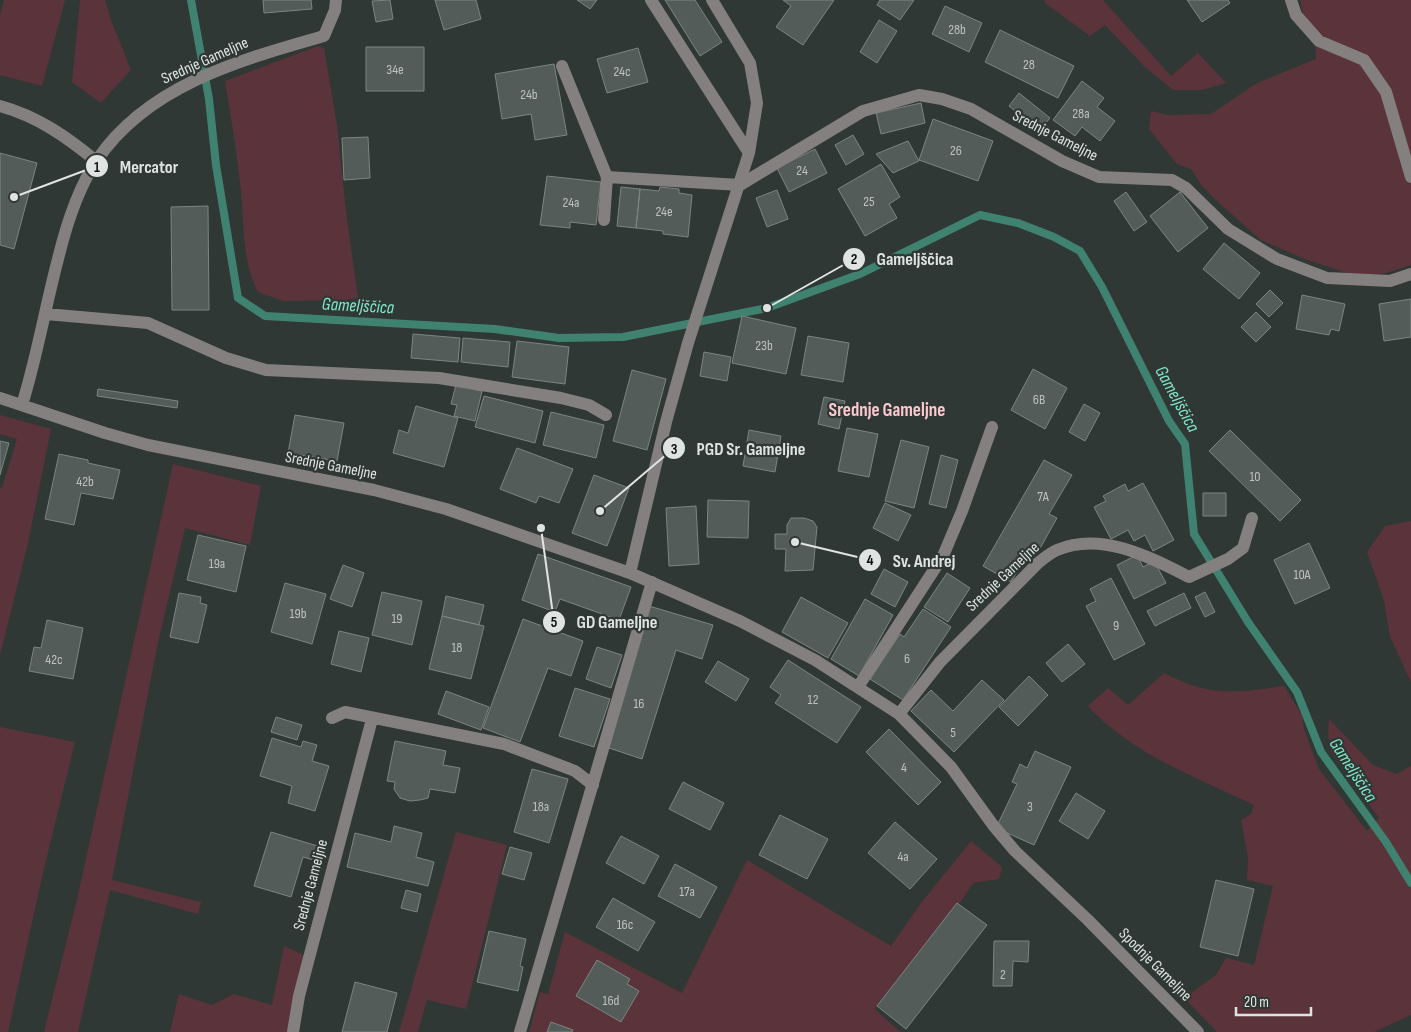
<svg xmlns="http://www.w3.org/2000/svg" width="1411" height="1032" viewBox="0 0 1411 1032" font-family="'Sofia Sans Condensed',sans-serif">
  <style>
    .green { fill: #5a333b }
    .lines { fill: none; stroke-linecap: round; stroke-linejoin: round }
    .stream { stroke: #408270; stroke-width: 8 }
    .building { fill: #535c59; stroke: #7c8581 }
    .minor { stroke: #848080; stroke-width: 12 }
    .labels { text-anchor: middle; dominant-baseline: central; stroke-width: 4.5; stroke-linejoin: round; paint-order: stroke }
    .number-label { font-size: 14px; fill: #bcc2c0 }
    .street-label { font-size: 16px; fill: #dfe4e2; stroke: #303835 }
    .water-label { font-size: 18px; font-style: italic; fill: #81e7ca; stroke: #303835 }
    .quarter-label { font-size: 19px; font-weight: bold; fill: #fbc7d0; stroke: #303835 }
    .leader { fill: none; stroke: #dfe4e2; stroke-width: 2 }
    .callout-dot { fill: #dfe4e2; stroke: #303835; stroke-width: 2 }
    .mark-label { font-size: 15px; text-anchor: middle; font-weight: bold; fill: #111 }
    .callout-label { font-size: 18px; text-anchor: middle; font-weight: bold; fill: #dfe4e2; stroke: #303835; stroke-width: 4.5; stroke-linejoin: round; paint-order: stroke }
  </style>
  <rect width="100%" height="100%" fill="#303835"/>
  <path class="green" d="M4 0H65L42 86 0 75V15Z
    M80 0H105L111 20 131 70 101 103 72 82Z
    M1044 0H1103L1171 76 1198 53 1226 83 1202 90H1173L1146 68 1105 25 1090 36 1045 3Z
    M1300 0H1411V265L1383 274H1350L1305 259 1261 240 1220 204 1202 186 1191 169 1177 164 1149 129 1151 111 1168 115 1211 114 1257 83 1316 59 1315 34 1305 23Z
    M318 46 324 48 337 125 346 211 358 298 344 300 283 301 258 292C242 261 244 225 241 191 237 154 231 117 225 81Z
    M0 415 51 429 28 543 0 655V488H2L17 439 0 434Z
    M173 464 261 486 250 545 185 528 157 647 112 880 201 902 198 914 110 890 78 1032H44L77 899Z
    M1411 521V682L1390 637 1384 601 1367 552 1385 526Z
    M1164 673C1210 697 1235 693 1284 686L1302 715 1304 729 1319 769 1367 831 1379 818 1331 752 1328 735 1329 719 1373 765 1397 774 1411 766V1015L1374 1032H1217L1184 998 1216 975 1226 958 1254 965 1273 886 1247 880 1248 857 1241 820 1251 814 1254 805C1196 777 1133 755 1088 706L1108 688 1128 705Z
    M0 727 75 742 42 877 8 1032H0Z
    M456 832 507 845 466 1009 427 1000 418 1032H399Z
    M971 841 1002 867 999 879 973 883 962 900 937 928 875 1009 900 1032H529L540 992 548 994 565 932 682 993 747 860 891 946 921 903Z
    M284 946 306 956 290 1032H170L179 994 212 1005 234 994 272 1005Z"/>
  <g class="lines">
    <path class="stream" d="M191 0 209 99 216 165 238 298 265 316 495 329 559 338 623 337 767 308 860 274 980 215 1018 223 1054 237 1080 251 1102 287 1169 421 1185 444 1194 534 1248 622 1297 692 1321 752 1386 842 1411 883"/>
  </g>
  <path class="building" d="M263 0H311L312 9 264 13Z
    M390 0 393 19 376 22 372 1Z
    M435 0H476L481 19 444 30Z
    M577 0H597L590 9Z
    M665 0H695L722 42 700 56Z
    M783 0H834L803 45 776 27 791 6Z
    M880 0H914L900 20 877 5Z
    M1187 0H1228L1230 3 1202 22Z
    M945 6 982 23 969 52 932 34Z
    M879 20 897 31 877 63 860 52Z
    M1000 30 1074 66 1058 98 985 62Z
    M366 47H424V91H366Z
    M638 48 648 82 607 93 597 59Z
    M554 64 567 135 535 140 531 114 502 119 495 74Z
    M1082 81 1104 98 1097 107 1115 121 1100 141 1082 127 1075 136 1053 120Z
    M1019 93 1050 118 1039 131 1009 106Z
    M921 103 925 123 881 134 876 113Z
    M933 119 993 141 978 181 919 160Z
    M853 135 864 154 846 165 835 145Z
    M368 137 370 178 344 180 342 138Z
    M908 141 919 161 893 173 876 154Z
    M815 149 827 173 789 192 777 168Z
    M0 153 37 163 14 249 0 245Z
    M881 164 900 197 889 204 897 218 865 236 838 189Z
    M547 176 601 182 596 225 570 222V228L540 225Z
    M621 187 640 189 636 228 617 226Z
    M660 187 679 189V193L692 195 688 237 663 234V231L636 228 640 189 659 191Z
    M777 190 788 219 767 227 756 198Z
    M1126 192 1147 222 1134 231 1114 201Z
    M1180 192 1208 228 1178 252 1150 216Z
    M208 206 209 310H172L171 207Z
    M1224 243 1260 273 1239 299 1203 269Z
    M1270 290 1283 303 1269 317 1256 304Z
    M1302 295 1345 304 1339 331 1331 329 1329 335 1296 329Z
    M1411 299V337L1384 341 1379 304Z
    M1256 312 1271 327 1256 342 1241 327Z
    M742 316 796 328 786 374 732 363Z
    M413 334 460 338 458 362 411 358Z
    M808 336 849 343 843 382 801 375Z
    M463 338 510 342 508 367 461 362Z
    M517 341 569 347 565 384 512 377Z
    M704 352 731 357 727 381 700 376Z
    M1033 369 1067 388 1045 429 1011 410Z
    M632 370 666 379 647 450 613 441Z
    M456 385 482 391 475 421 454 416 457 405 451 404Z
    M98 389 178 401 177 408 97 396Z
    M484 396 543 411 535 443 475 427Z
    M824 397 845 401 839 429 818 424Z
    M1084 404 1100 413 1085 441 1069 432Z
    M416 406 458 418 444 467 393 453 399 430 408 433Z
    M551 412 604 425 596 458 543 445Z
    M295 415 344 423 337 461 288 453Z
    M847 428 878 434 869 477 838 471Z
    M749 430 781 436 775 472 743 466Z
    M1230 430 1301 500 1280 521 1209 451Z
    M901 440 929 447 914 508 885 501Z
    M0 441 9 443 0 475Z
    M517 448 573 469 559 503 539 496 536 503 500 489Z
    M59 454 88 460V463L120 470 113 499 81 493 74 525 45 519Z
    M941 455 958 460 946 508 929 504Z
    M1044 460 1072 475 1049 514 1057 518 1038 552 1031 548 1011 582 983 566Z
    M594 475 629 488 607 546 572 533Z
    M1143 483 1174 540 1153 551 1145 535 1134 541 1128 530 1111 539 1094 507 1106 501 1103 496 1125 484 1128 491Z
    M1203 493H1226V516H1203Z
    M708 500 749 501 748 538 707 537Z
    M885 503 911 515 898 541 873 528Z
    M696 506 699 564 669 566 666 508Z
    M791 518H804L813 521 817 527 813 570 785 571 786 549H775V534H787V525Z
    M198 535 246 546 236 592 187 580Z
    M1309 543 1330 588 1295 604 1274 560Z
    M538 554 631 587 619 620 560 599 555 612 522 600Z
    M1137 555 1143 567 1154 561 1166 583 1134 599 1117 565Z
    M343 565 364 573 352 607 330 599Z
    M884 569 908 582 895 607 871 594Z
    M947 573 970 588 948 622 924 607Z
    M1111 578 1145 644 1114 660 1086 606 1096 601 1090 589Z
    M285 583 326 594 312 644 271 632Z
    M382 592 422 601 412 645 372 635Z
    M1205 592 1215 612 1205 617 1195 597Z
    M179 593 201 597 200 603 207 605 198 643 170 637Z
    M1184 593 1191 608 1155 626 1147 611Z
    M446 596 484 605 479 625 442 616Z
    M801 597 848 623 828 658 782 632Z
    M865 599 893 615 859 676 831 659Z
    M649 606 713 625 702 659 676 650 642 759 606 747Z
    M923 609 951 627 903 700 870 679 900 634 904 637Z
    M442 616 484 626 471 679 429 669Z
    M523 619 583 641 571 676 548 668 520 742 483 728Z
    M47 620 83 628 73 679 29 671 34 647 41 648Z
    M339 631 369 638 361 672 331 664Z
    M1068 644 1085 664 1062 682 1046 663Z
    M597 647 622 655 611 688 586 679Z
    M788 660 861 707 837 743 775 703 781 695 770 687Z
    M718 661 749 679 736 701 705 682Z
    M1029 676 1048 695 1018 726 999 707Z
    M982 680 1004 700 954 752 911 711 931 690 953 711Z
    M575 688 610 699 594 747 559 736Z
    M446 691 489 707 481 730 438 714Z
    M276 717 302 725 297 740 271 732Z
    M889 729 941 782 918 805 866 752Z
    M272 738 301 747 303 741 317 745 312 761 329 766 315 811 288 803 292 786 260 776Z
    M395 741 446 751 443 765 460 768 455 793 430 789 428 798 420 800 410 801 400 798 394 789 395 782 387 781Z
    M1035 751 1071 767 1034 845 996 828 1017 784 1012 782 1020 764 1027 768Z
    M532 769 568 779 549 843 514 832Z
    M683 782 724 803 710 830 669 809Z
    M1076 793 1105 811 1088 839 1059 821Z
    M780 815 828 839 807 879 759 855Z
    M895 822 937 859 910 889 868 853Z
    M394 826 422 833 416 857 434 862 428 886 347 867 355 833 391 842Z
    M271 832 321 847 317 861 303 857 291 897 254 886Z
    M621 836 659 856 644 884 606 863Z
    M510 847 532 853 524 880 502 874Z
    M675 864 717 887 700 918 658 896Z
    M1216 880 1254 889 1238 956 1200 947Z
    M406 890 421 894 417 912 401 908Z
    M613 898 655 922 638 951 596 927Z
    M957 903 987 925 906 1029 877 1006Z
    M489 931 526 939 520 966 523 967 518 991 477 982Z
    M994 941H1029L1028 962 1013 961 1012 986H993Z
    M597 960 630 979 627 984 639 991 621 1022 576 996Z
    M355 982 397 993 387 1032H342Z
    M551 1022 573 1030 572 1032H547Z"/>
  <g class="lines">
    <path class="minor" d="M651 0 749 153
      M1291 0 1296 15 1319 41 1364 60 1386 92 1411 177
      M562 66 607 177 604 220
      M0 106C37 116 67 137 96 161
      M607 177 740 185 863 111 919 95 942 99 971 109 1062 161 1099 177 1172 180 1186 188 1228 229 1277 259 1327 278 1390 281 1411 274
      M46 314 148 323 226 358 266 370 439 378 561 398 589 405 606 415
      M0 398 105 433 148 445 374 490 446 509 630 573 740 621 815 660 899 714 951 767 993 825 1015 851 1088 920 1198 1032
      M22 405C37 357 45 308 58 259 66 226 78 188 97 160 148 85 240 60 324 36L335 10 336 0
      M630 573 666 422 688 343 749 153 757 103 750 63 712 0
      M858 687 943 556 962 511 992 427
      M899 714 940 662 1038 563C1043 559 1050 553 1057 550 1101 531 1150 557 1189 577L1228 559 1243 548 1252 518
      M332 718 345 712 504 744 575 771 593 785
      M293 1032 299 996 372 719
      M520 1032 652 582"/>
  </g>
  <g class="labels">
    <g class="number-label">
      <text x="957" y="29">28b</text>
      <text x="1029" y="64">28</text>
      <text x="395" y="69">34e</text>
      <text x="622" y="71">24c</text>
      <text x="529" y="94">24b</text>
      <text x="1081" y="113">28a</text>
      <text x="956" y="150">26</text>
      <text x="802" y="170">24</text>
      <text x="869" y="201">25</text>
      <text x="571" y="202">24a</text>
      <text x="664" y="211">24e</text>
      <text x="764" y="345">23b</text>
      <text x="1039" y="399">6B</text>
      <text x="1255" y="476">10</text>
      <text x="85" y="481">42b</text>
      <text x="1043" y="496">7A</text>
      <text x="217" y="563">19a</text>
      <text x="1302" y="574">10A</text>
      <text x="298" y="613">19b</text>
      <text x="397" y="618">19</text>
      <text x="1116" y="625">9</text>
      <text x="457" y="647">18</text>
      <text x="907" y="658">6</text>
      <text x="54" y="659">42c</text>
      <text x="813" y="699">12</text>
      <text x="639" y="703">16</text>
      <text x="953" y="732">5</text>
      <text x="904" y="767">4</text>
      <text x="541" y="806">18a</text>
      <text x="1030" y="806">3</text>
      <text x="903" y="856">4a</text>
      <text x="687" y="891">17a</text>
      <text x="625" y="924">16c</text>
      <text x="1003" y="974">2</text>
      <text x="611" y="1000">16d</text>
    </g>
    <g class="street-label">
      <text transform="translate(205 61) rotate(-24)">Srednje Gameljne</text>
      <text transform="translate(1055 136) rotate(27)">Srednje Gameljne</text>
      <text transform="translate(331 466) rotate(11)">Srednje Gameljne</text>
      <text transform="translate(1003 577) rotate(-43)">Srednje Gameljne</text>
      <text transform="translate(311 885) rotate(-75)">Srednje Gameljne</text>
      <text transform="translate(1155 965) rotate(45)">Spodnje Gameljne</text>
    </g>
    <g class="water-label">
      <text transform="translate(358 306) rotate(3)">Gameljščica</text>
      <text transform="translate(1177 399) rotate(61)">Gameljščica</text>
      <text transform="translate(1353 770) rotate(57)">Gameljščica</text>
    </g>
    <g class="quarter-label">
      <text x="887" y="410">Srednje Gameljne</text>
    </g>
  </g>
  <path class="leader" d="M14 197L97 166M767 308L854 259M600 511L674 448M795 542L870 560M541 528L554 622"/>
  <g class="callout-dot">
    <circle cx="14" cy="197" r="5"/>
    <circle cx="767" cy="308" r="5"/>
    <circle cx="600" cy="511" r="5"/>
    <circle cx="795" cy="542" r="5"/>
    <circle cx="541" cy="528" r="5"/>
    <circle cx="97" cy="166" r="12"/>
    <circle cx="854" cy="259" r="12"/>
    <circle cx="674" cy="448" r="12"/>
    <circle cx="870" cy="560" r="12"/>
    <circle cx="554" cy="622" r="12"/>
  </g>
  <g class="mark-label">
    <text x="97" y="172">1</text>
    <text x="854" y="264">2</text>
    <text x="674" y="454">3</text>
    <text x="870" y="565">4</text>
    <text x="554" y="627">5</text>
  </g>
  <g class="callout-label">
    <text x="149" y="173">Mercator</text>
    <text x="915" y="265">Gameljščica</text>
    <text x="751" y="455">PGD Sr. Gameljne</text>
    <text x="924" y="567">Sv. Andrej</text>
    <text x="617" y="628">GD Gameljne</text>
  </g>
  <path d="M1236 1007v8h75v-8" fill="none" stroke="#dfe4e2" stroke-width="2.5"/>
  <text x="1244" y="1007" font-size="15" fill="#dfe4e2" stroke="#303835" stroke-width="4" paint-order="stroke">20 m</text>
</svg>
